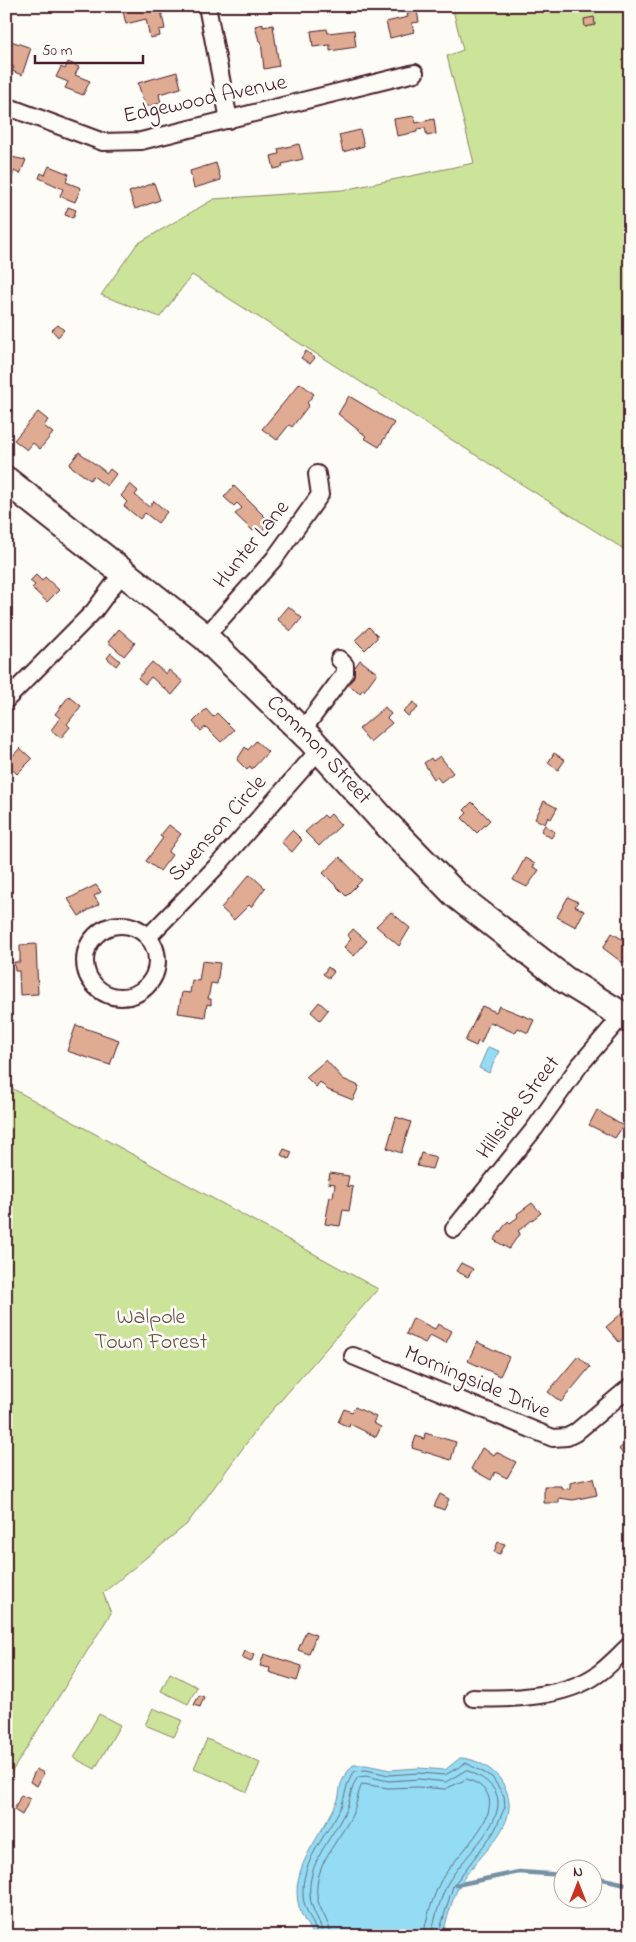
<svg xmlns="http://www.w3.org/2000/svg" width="636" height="1942" viewBox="0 0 636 1942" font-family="'Indie Flower',sans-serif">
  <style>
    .green { fill: #cce49a; stroke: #8b8262 }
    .water { fill: #93dcf4; stroke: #7690a4 }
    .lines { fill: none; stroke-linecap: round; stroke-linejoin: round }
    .shore { stroke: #676b7b; stroke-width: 1 }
    .stream { stroke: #7690a4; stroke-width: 4.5 }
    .building { fill: #dfab92; stroke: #4a1f2b }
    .minor-casing { stroke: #4a1f2b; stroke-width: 20 }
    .primary-casing { stroke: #4a1f2b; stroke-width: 30 }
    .minor { stroke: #fdfcf7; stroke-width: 16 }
    .primary { stroke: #fdfcf7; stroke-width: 26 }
    .labels { text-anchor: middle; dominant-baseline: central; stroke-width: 5; stroke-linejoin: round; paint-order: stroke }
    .street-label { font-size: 22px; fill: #4a1f2b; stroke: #fdfcf7 }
    .park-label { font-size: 22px; fill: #6a5047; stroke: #fdfcf7 }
  </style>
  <rect width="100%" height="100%" fill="#fdfcf7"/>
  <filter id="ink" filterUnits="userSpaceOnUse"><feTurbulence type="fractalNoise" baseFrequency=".02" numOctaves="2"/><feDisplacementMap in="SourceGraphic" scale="10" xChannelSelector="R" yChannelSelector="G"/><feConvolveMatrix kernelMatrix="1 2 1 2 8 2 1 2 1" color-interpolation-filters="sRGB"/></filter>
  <g filter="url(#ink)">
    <path class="green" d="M452 6H630V553L192 275 160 317 101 295 137 244 214 199 343 190 474 163 447 56 463 50Z
      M6 1085 378 1289 262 1422 187 1524 103 1593 111 1613 6 1781Z
      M170 1673 197 1687 188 1704 161 1691Z
      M153 1708 182 1720 174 1737 145 1725Z
      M99 1714 120 1725 95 1769 74 1758Z
      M207 1739 260 1763 247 1792 194 1768Z"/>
    <path class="water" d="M488 1047 499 1051 489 1073 479 1068Z
      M460 1758C474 1758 492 1768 500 1779 531 1823 475 1854 458 1888 451 1902 447 1920 442 1936H313C310 1929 305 1922 302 1915 284 1874 319 1840 335 1806 339 1799 339 1795 340 1788 341 1780 348 1771 353 1765H366L390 1770 419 1768 445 1770Z"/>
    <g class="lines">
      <path class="shore" d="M317 1936C315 1922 304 1911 303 1896 301 1861 325 1838 340 1809 347 1794 344 1785 355 1771L366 1770 389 1775 419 1773 445 1775 466 1763 492 1777 504 1796 505 1807 494 1832 453 1886 438 1936
        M323 1936C322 1922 311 1911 310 1896 307 1863 331 1840 345 1812 351 1800 350 1788 358 1777L366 1776 389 1781 419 1779 446 1782 466 1770C537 1798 471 1845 449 1881 443 1891 432 1924 432 1936
        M331 1936C330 1921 319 1911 317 1896 314 1865 338 1842 351 1817 357 1806 357 1794 362 1784L388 1788 418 1787 445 1789 467 1779C523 1799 459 1851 443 1877 436 1888 424 1923 424 1936"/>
      <path class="stream" d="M594 1877 630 1885
        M456 1885 519 1872 564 1875"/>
    </g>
    <path class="building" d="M128 6H160L165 29 159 30 160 36 150 38 146 19 126 24 122 7Z
      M417 11 419 22 412 23 414 32 390 38 386 22 408 17 407 14Z
      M594 17 595 25 585 27 584 19Z
      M263 24V27L273 25 279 66 264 69 261 41H259L255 26Z
      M327 29 328 33 354 30 356 47 330 51V45L313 47 311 31Z
      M11 41 31 48 22 75 12 71 14 67 6 64V42L10 43Z
      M68 62 79 67 75 75 90 81 83 95 65 88 68 82 56 77 61 67 65 69Z
      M177 72 181 88 159 94 161 103 145 107 138 83Z
      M414 116 416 123 434 119 436 134 427 136 425 128 417 129V132L397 136 394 119Z
      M360 130 364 146 343 152 339 135Z
      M299 144 303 159 282 164 283 167 274 169 271 156 279 154 278 149Z
      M6 148 13 151 11 157 26 160 20 174 14 171 12 178 6 175Z
      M216 163 221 180 194 188 190 171Z
      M49 166 69 174 66 182 81 188 75 202 60 196 63 189 39 178 41 173 45 175Z
      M154 183 160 200 135 209 129 192Z
      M68 207 76 210 73 218 65 215Z
      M58 325 64 330 58 337 52 330Z
      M306 351 315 358 310 364 301 358Z
      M300 383 314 394 307 403 309 405 292 427 289 425 277 440 262 429Z
      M349 396 394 423 379 447 364 438 366 436 338 414Z
      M38 412 48 420 44 426 53 433 40 449 33 443 27 450 14 440Z
      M79 452 107 473 110 469 116 474 107 486 93 476 90 480 69 465Z
      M130 484 138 491 135 495 149 507 154 501 167 512 158 523 145 513 140 519 124 506 127 502 121 496Z
      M234 486 270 522 260 533 255 529 253 531 235 514 242 508 237 503 234 506 224 497Z
      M36 575 42 581 45 577 59 590 47 602 32 588 35 585 30 581Z
      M288 606 302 618 291 631 277 619Z
      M369 627 377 635V638L365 650 355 640Z
      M119 629 135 643 124 656 108 642Z
      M111 653 120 661 116 666 107 658Z
      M360 660 377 673 364 691 363 689 360 693 347 684V678Z
      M152 662 166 674 169 670 183 682 172 695 151 677 145 684 138 678Z
      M69 696 81 706 67 724 70 727 61 738 51 730 60 718 55 714Z
      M414 702 418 708 408 716 403 711Z
      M385 707 391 714 387 718 392 723 370 742 359 729Z
      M206 709 213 717 217 713 234 730 221 742 206 727 201 731 193 722Z
      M256 741 268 752 252 769 250 766 247 770 237 760 245 747 248 750Z
      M20 748 32 759 17 774 6 763Z
      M554 753 565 760 558 770 548 763Z
      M440 756 453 773 441 782 437 777 434 779 424 763 431 758 433 761Z
      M544 801 557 808 551 819 548 817 545 824 535 819Z
      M472 802 490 820 477 833 462 818 467 813 464 810Z
      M331 814 341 825 319 846 305 832 324 815 327 818Z
      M169 825 181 834 168 852 172 855 160 871 146 861 163 838 160 836Z
      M545 825 555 832 551 838 541 831Z
      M292 830 302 840 292 852 281 842Z
      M340 857 362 880 346 896 323 873Z
      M525 858 535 864 533 867 539 870 527 887 513 880Z
      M250 874 265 888 251 907 249 905 234 920 221 908Z
      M96 885 101 892 94 896 99 904 79 916 68 899Z
      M568 897 578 902 575 906 584 911 576 927 557 917Z
      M391 912 410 928 399 946 376 926Z
      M353 929 367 941 354 956 344 947 351 939 347 936Z
      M612 933 630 944V956L623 963 603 948Z
      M36 944 38 994 20 995 19 971H15L14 962H20V945Z
      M202 961 220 963 217 984 211 983 208 999H211V1005L207 1004 205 1017 178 1013 182 992 190 993 192 980 199 981Z
      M328 967 334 972 329 978 323 974Z
      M319 1002 328 1010 320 1020 311 1012Z
      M482 1006 496 1012 499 1006 534 1020 528 1033 518 1028 515 1033 490 1022 481 1043 478 1041 476 1046 465 1041Z
      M76 1025 119 1040 110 1065 67 1051Z
      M326 1060 343 1079 359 1086 353 1100 328 1090 320 1082 316 1087 306 1077Z
      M597 1110 623 1126 615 1138 589 1125Z
      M396 1117 411 1122 401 1153 387 1148Z
      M284 1149 292 1152 289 1159 281 1155Z
      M421 1153 436 1157 432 1169 417 1166Z
      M330 1173 349 1176 347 1186 353 1187 349 1211 343 1210 340 1226 325 1224 330 1196 333 1197 335 1184 328 1183Z
      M532 1203 541 1213 518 1231 520 1233 509 1249 494 1240 508 1221 510 1223 518 1217 517 1214Z
      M461 1263 473 1269 468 1277 456 1271Z
      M628 1308 630 1332 619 1342 606 1327Z
      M413 1318 435 1329 438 1324 452 1331 446 1343 430 1335 425 1343 406 1334Z
      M477 1342 509 1357 500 1376 468 1361Z
      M578 1356 590 1367 561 1402 548 1392Z
      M355 1407 376 1417 373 1423 381 1427 376 1437 350 1424 349 1427 338 1422 344 1409 352 1412Z
      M425 1433 456 1442 451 1460 412 1448 416 1436 424 1439Z
      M630 1433V1463L619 1449 626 1443 623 1438Z
      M482 1448 494 1455 496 1452 516 1462 507 1478 495 1472 491 1480 471 1469Z
      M593 1478 597 1495 573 1500 559 1498V1503H544V1486H561V1488L570 1489V1483Z
      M440 1494 449 1499 444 1510 434 1506Z
      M498 1542 505 1544 500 1554 494 1552Z
      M306 1631 316 1635 309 1654 298 1650Z
      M245 1651 254 1655 251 1662 242 1658Z
      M264 1654 302 1666 297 1681 269 1672 270 1668 260 1666Z
      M199 1695 204 1697 200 1707 194 1705Z
      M36 1769 44 1773 37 1786 30 1782Z
      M21 1795 30 1799 22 1815 14 1810Z"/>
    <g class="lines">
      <defs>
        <path id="minor" d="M207 6 229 120
          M6 106 103 142 141 141 415 73
          M205 637 274 559 320 495 317 474
          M6 700 94 611 123 572
          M302 731 345 673V665L339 659
          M85 961a36 36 0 1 1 72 0a36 36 0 1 1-72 0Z
          M148 937 216 867 320 749
          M454 1229 535 1128 579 1066 622 1016
          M353 1356 553 1438 567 1437 575 1433 630 1387
          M473 1698C511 1700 566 1697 598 1674 609 1666 619 1655 630 1645"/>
        <g id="primary">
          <path id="s1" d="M6 480 205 637 311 740 382 819 456 895 565 980 630 1020"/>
        </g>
      </defs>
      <use href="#minor" class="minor-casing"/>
      <use href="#primary" class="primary-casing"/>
      <use href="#minor" class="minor"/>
      <use href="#primary" class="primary"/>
    </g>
  </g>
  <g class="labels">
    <g class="street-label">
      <text transform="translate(205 100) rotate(-12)">Edgewood Avenue</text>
      <text transform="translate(252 545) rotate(-51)">Hunter Lane</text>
      <text stroke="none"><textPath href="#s1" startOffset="414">Common Street</textPath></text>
      <text transform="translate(218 829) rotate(-48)">Swenson Circle</text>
      <text transform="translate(519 1108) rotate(-53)">Hillside Street</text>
      <text transform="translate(477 1383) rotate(23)">Morningside Drive</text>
    </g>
    <g class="park-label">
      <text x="151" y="1318">Walpole<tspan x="151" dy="25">Town Forest</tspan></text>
    </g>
  </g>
  <rect width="636" height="1942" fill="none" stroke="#fdfcf7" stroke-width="25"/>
  <rect x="12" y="12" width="611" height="1917" fill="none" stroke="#4a1f2b" stroke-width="2" filter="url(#ink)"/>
  <g transform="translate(578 1884)"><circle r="24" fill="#fdfcf7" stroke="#b5a4a5"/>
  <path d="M0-4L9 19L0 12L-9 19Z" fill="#c8321e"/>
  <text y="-8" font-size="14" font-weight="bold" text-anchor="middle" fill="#4a1f2b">N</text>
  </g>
  <path d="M35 55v8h108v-8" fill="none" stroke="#4a1f2b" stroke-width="2.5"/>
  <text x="42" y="55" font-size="15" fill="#4a1f2b" stroke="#fdfcf7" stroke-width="4" paint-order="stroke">50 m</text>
</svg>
